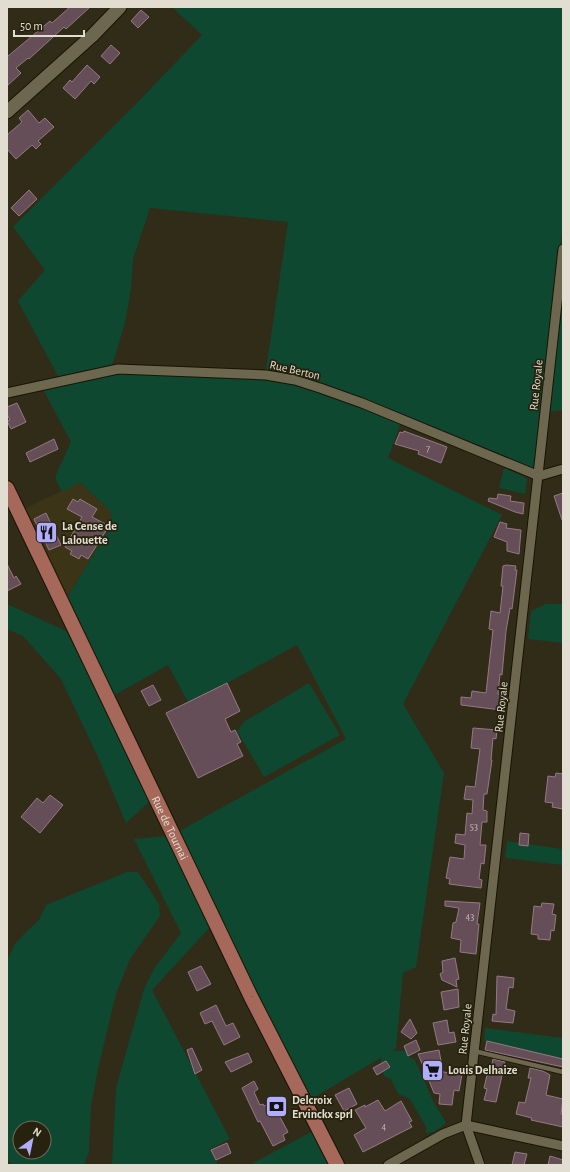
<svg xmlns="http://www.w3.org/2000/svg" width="570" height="1172" viewBox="0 0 570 1172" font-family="'Alegreya Sans',sans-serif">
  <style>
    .built { fill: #3b3417 }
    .green { fill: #0e4831; fill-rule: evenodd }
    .building { fill: #664e58; stroke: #937984 }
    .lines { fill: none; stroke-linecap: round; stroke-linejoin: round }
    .lane-casing { stroke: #191402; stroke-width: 6 }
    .street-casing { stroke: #191402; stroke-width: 11 }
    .secondary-casing { stroke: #191402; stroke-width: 15 }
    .primary-casing { stroke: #191402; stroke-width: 16 }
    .lane { stroke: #6d6750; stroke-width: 4.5 }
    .street { stroke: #6d6750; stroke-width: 9 }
    .secondary { stroke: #6d6750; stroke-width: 13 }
    .primary { stroke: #a5685a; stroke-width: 14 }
    .labels { text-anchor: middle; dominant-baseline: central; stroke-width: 3.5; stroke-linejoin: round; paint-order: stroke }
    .number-label { font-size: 10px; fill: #c2bab3 }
    .street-label { font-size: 12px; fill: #e1ded1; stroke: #27220d }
    .poi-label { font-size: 12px; font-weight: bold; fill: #e1ded1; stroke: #27220d; text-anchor: start }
  </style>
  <rect width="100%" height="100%" fill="#312c17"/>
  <path class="built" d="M80 482 110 511 112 524 65 601 22 510Z"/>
  <path class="green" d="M172 7H563V224L536 471 312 381 294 375 266 370 288 222 150 208 133 259 131 289 125 323 112 366 59 378 18 301 45 270 13 227 139 101 202 35Z
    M563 271V410L548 412Z
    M115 372 266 378 295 382 401 422 388 458 502 515 403 704 444 773 416 967 403 973 396 1048 392 1051H406L409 1057 415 1060 434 1103 446 1123 434 1132 426 1133V1127L410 1099 398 1094 391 1079 384 1076 380 1065 382 1057 308 1101 176 833 346 739 297 645 227 683 188 702 168 665 111 697 65 601 112 524 110 511 80 482 62 492 56 480V475L71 442 42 387Z
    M504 468 525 477 527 479 525 494 499 488Z
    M7 604 66 631 94 685 150 801 126 823 98 757 61 679 23 636 7 629Z
    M546 604H563V643L528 639 531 611Z
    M309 683 340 735 264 777 237 731 245 721Z
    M167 836 211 926 152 990 230 1139 210 1149 218 1165H112L116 1088 144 989 154 969 181 933 134 839Z
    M507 841 563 849V865L505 858Z
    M127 872H138L159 904 160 916 130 959 116 994 98 1069 91 1106 89 1152 84 1165H13L7 1160V961L14 945 26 932 39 920 46 905ZM20 1128H44V1152H20Z
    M485 1028 563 1038V1059L484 1041Z
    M313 1131 331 1165H250Z"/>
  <path class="building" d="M70 7H90L66 29 64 27 29 59 28 58 16 68 21 73 7 86V57L50 21 52 23Z
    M141 10 149 17 138 28 131 21Z
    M111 45 120 53 110 64 101 56Z
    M87 65 100 77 94 84 91 81 75 99 63 88 70 80 72 82Z
    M28 110 39 123 45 118 54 127 38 141 41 144 36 149 32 145 16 159 7 149V135L22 122 19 118Z
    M29 190 37 199 19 216 11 208Z
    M17 403 26 422 11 429 7 421 10 420 7 414V407Z
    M404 431 447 447 441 463 418 454 419 451 395 444 400 432 403 433Z
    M54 439 58 449 30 462 26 453Z
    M563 493V520H562L554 496Z
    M498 494 511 496 510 501 524 503 523 514 515 512 488 501 489 498 497 499Z
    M73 499 78 502 80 499 97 509 92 517 109 526 88 559 81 555 79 559 70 554 72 551 65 547 82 517 67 509Z
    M46 513 61 545 49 550 34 519Z
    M500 522 507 524 506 528 521 530 519 554 507 551V542L494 537Z
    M7 564 14 578 16 576 21 584 7 591Z
    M506 565 516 566 515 570H517L512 609 510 608 506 631 502 675 500 674 498 694 503 695 501 710 461 705V697L471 698 472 691 486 693 493 630 489 629 491 611 500 613 503 586H501L503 566Z
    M227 683 240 711 225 719 231 732 235 730 241 742 237 744 243 756 198 778 166 713Z
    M153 685 161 700 149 706 141 691Z
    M473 728 497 730 496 739 493 738 491 760H492L487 794H484L483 810 487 811V822H482L480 845H486L484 864 481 863 479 879 482 880 481 888 449 884 450 879 446 878 450 857 464 859 465 845 455 843 456 834 465 835 467 813 472 814 473 800 464 799 466 786 475 787 480 749 471 748Z
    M556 773 563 774V809L552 807 553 803 545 802 548 776 555 777Z
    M50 795 63 805 40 833 21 817 37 798 43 803Z
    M520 833 529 834 528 846 519 845Z
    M445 901 480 903 477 924H479L476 954 460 952 461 940 451 938 453 923 456 922 459 908 445 906Z
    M542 903 554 904 552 914 556 915 554 931 551 930 550 940 538 939V935L531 934 534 906 541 907Z
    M455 958 459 979 456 980 457 987 442 980 440 974 443 972 442 961Z
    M201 966 211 984 197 991 188 972Z
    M497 976 514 978 513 988 509 987 506 1009 515 1011 513 1023 492 1021 493 1014 496 1015Z
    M458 989 459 1007 444 1010 441 992Z
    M216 1005 226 1026 233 1023 240 1037 224 1045 212 1021 205 1024 200 1013Z
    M410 1019 417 1033 411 1039 401 1032Z
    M447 1020 449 1033 454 1032 456 1042 438 1045 433 1023Z
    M416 1040 420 1050 408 1056 404 1046Z
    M487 1041 563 1059V1067L485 1050Z
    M192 1048 202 1070 195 1074 187 1050Z
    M439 1050 443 1072 462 1074 459 1091 454 1090 452 1105 439 1104 440 1094 434 1093 418 1054Z
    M248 1053 252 1062 231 1072 225 1062Z
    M493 1059 505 1062 496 1102 484 1100 487 1089 484 1088 487 1075H490Z
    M386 1061 390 1067 377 1075 373 1068Z
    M530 1068 543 1071 550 1075 546 1095 563 1099 561 1114H563V1127L531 1120 532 1118 516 1114 519 1102 525 1103 531 1078H528Z
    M254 1081 258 1089 254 1092 260 1105 263 1104 264 1106 272 1102 288 1132 283 1135 285 1140 273 1146 260 1121 258 1122 242 1088Z
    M349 1088 357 1104 344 1111 335 1095Z
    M378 1100 385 1111 401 1101 412 1121 409 1122 412 1127 363 1152 354 1135 366 1128 355 1110 365 1105V1107Z
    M227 1143 231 1153 216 1160 211 1150Z
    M515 1152 527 1154 524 1165H512Z
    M550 1156 563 1160V1165H548Z"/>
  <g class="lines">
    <defs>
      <path id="lane" d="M474 1051 563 1072"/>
      <path id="street" d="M7 393 118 369 266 375 295 380 320 388 362 403 539 476 563 469
        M466 1125 563 1146
        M388 1165 443 1134 466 1125
        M480 1165 466 1125 563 249"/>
      <path id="secondary" d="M7 112 92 36 120 7"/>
      <g id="primary">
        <path id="s1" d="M7 488 251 997 337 1165"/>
      </g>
    </defs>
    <use href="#lane" class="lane-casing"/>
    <use href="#street" class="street-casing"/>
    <use href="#secondary" class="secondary-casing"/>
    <use href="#primary" class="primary-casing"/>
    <use href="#lane" class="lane"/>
    <use href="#street" class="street"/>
    <use href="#secondary" class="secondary"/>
    <use href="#primary" class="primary"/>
  </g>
  <defs>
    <symbol id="restaurant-square" viewBox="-11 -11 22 22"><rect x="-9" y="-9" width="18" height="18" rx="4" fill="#b1adfa" stroke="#27220d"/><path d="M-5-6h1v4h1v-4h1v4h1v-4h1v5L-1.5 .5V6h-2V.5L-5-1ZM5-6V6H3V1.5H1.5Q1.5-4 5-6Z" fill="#111"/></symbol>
    <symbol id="supermarket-square" viewBox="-11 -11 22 22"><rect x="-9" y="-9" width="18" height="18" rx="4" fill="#b1adfa" stroke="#27220d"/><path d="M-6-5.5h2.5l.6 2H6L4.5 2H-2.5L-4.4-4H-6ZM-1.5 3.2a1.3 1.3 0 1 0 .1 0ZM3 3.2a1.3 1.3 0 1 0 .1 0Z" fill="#111"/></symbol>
    <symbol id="bank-square" viewBox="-11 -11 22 22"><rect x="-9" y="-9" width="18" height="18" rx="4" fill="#b1adfa" stroke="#27220d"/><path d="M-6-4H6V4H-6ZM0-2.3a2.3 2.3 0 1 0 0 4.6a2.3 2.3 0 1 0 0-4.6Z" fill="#111"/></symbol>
  </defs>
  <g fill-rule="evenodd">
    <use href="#restaurant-square" x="34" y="520" width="25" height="25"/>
    <use href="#supermarket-square" x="420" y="1058" width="25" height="25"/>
    <use href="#bank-square" x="264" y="1094" width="25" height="25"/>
  </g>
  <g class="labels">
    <g class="number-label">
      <text x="428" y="449">7</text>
      <text x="474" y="827">53</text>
      <text x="470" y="917">43</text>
      <text x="384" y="1127">4</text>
    </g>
    <g class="street-label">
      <text transform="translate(295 370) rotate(13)">Rue Berton</text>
      <text transform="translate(536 385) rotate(-84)">Rue Royale</text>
      <text transform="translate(501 707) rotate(-84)">Rue Royale</text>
      <text stroke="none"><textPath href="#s1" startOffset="377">Rue de Tournai</textPath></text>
      <text transform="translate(465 1029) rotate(-84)">Rue Royale</text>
    </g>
    <g class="poi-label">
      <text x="62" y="526">La Cense de<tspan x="62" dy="14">Lalouette</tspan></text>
      <text x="448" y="1070">Louis Delhaize</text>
      <text x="292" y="1100">Delcroix<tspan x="292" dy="14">Ervinckx sprl</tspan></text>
    </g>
  </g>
  <rect width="570" height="1172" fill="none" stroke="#e1ded1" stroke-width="16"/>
  <g transform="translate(32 1140) rotate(33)"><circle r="19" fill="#27220d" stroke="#716d5b"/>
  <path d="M0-3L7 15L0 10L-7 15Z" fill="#b1adfa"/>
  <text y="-6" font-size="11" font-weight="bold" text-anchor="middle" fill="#e1ded1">N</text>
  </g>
  <path d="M14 30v6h70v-6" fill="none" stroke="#e1ded1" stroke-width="2"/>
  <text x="20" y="30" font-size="12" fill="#e1ded1" stroke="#27220d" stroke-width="3" paint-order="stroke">50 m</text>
</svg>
